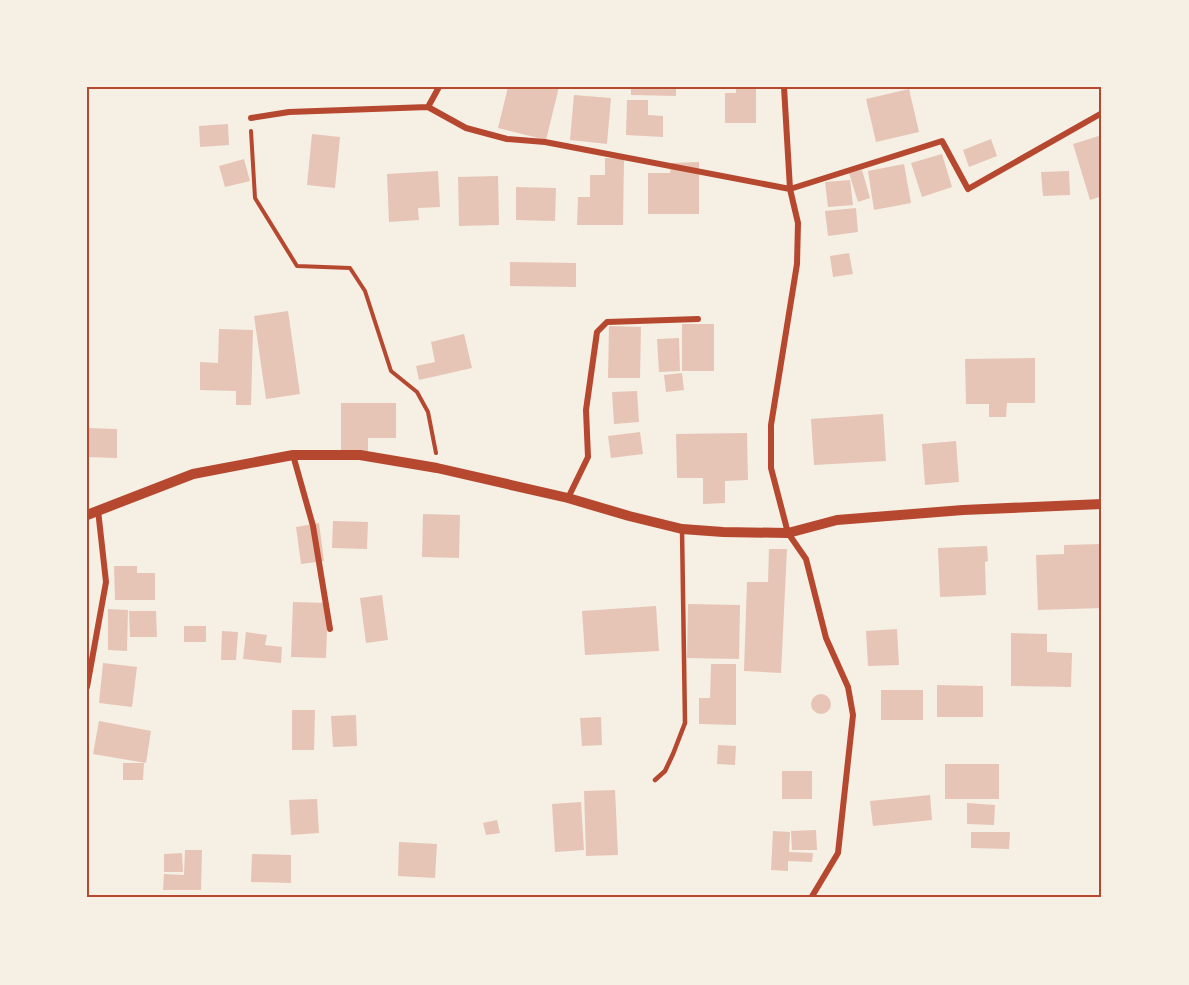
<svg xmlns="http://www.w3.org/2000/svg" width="1189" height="985" viewBox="0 0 1189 985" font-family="Ubuntu,sans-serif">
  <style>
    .building { fill: #e6c5b7 }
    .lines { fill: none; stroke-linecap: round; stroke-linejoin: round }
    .path { stroke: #b5482f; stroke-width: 4 }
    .service { stroke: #b5482f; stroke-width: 4.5 }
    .minor { stroke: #b5482f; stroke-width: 6 }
    .tertiary { stroke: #b5482f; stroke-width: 10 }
    .neatline { fill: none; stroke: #b5482f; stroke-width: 2 }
  </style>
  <rect width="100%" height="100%" fill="#f6efe4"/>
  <path class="building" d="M508 87H559L546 140 498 128Z
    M631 87H676V96L631 95Z
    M736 87H756V123H725V93H736Z
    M909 89 919 132 876 142 866 99Z
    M574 95 611 98 607 144 570 140Z
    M627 100H648V115L663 116V137L626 135Z
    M228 124 229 145 200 147 199 126Z
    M312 134 340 137 335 188 307 185Z
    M1102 135V196L1090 200 1073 144Z
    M991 139 997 156 969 167 963 150Z
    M942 154 952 187 922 197 911 163Z
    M605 158 624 159 623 225H577L578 197H590V175H605Z
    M244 159 250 181 225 187 219 166Z
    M699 162V214H648V173H670L671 163Z
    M904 164 911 203 874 210 868 171Z
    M862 170 870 198 858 202 849 173Z
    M438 171 440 207 418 208 419 220 389 222 387 174Z
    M1069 171 1070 195 1043 196 1041 172Z
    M498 176 499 225 459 226 458 177Z
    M850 180 853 205 828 207 825 182Z
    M516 187 556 188 555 221 516 220Z
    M856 208 858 232 828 236 825 211Z
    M849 253 853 274 833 277 830 256Z
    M510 262 576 263V287L510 286Z
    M288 311 300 394 266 399 254 316Z
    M682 324H714V371H682Z
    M609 326 641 327 640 378H608Z
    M219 329 253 330 251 405H236V391L200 390V362L218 363Z
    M464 334 472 368 419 380 416 366 435 362 431 342Z
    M679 338 680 371 659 372 657 339Z
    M1035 358V403H1007L1006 417H989V404H966L965 359Z
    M682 373 684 390 666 392 664 375Z
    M637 391 639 422 614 424 612 392Z
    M341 403H396V438H368V451L341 452Z
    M883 414 886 461 814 465 811 419Z
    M87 428 117 429V458L87 457Z
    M640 432 643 454 611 458 608 436Z
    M747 433 748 480 725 481V503L703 504V478H677L676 434Z
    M956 441 959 482 925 485 922 444Z
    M423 514 460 515 459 558 422 557Z
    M333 521 368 522 367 549 332 548Z
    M319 523 324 561 301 564 296 527Z
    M1102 544V608L1038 610 1036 555 1064 554V545Z
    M987 546 988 561 985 562 986 595 940 597 938 548Z
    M769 549H787L781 673 744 671 747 582H768Z
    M114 566H137V573H155V600H115Z
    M382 595 388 640 366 643 360 598Z
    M293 602 328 603 326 658 291 657Z
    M688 604 740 605 739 659 687 658Z
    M656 606 659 651 585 655 582 611Z
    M108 609 128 610 127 651 108 650Z
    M129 611H156L157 637H130Z
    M184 626H206V642H184Z
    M897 629 899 665 868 666 866 631Z
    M222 631 238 632 236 660H221Z
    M246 632 267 635 265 645 282 647 281 663 243 659Z
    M1011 633 1047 634V652L1072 653 1071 687 1011 686Z
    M103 663 137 667 132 707 99 703Z
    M711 664H736V725L699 724V698H710Z
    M937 685 983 686V717H937Z
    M881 690H923V720H881Z
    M811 704a10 10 0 1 1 20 0a10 10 0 1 1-20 0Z
    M292 710H315L314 750H292Z
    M356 715 357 746 333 747 331 716Z
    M601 717 602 745 582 746 580 718Z
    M99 721 151 731 146 763 93 754Z
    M718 745 736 746 735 765 717 764Z
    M123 763H144L143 780H123Z
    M945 764H999V799H945Z
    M782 771H812V799H782Z
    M615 790 618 855 586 856 584 791Z
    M930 795 932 820 873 826 870 801Z
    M317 799 319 833 291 835 289 800Z
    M581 802 584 850 555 852 552 804Z
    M967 803 995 805 994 825 967 824Z
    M497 820 500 833 486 835 483 823Z
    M816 830 817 850H792L791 831Z
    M773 831 790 832 789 852 813 853 812 862 788 861V871L771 870Z
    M971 832H1010L1009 849 971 848Z
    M399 842 437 844 435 878 398 876Z
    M185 850H202L201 890H163L164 874 184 875Z
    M182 853 183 872H164V854Z
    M252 854 291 855V883L251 882Z"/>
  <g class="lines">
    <path class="path" d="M251 131 255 198 297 266 350 268 365 291 391 371 417 392 428 412 436 453"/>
    <path class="service" d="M655 780 665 771 673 754 685 723 682 529"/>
    <path class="minor" d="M784 87 790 189 798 223 797 264 771 425V468L788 533 806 559 826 638 848 687 853 715 838 853 811 898
      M428 107 439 87
      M251 118 289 112 428 107 466 128 507 139 545 142 790 189 942 141 968 189 1102 113
      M293 455 313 526 330 629
      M568 498 588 457 586 410 597 332 607 322 698 319
      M87 687 106 582 98 510"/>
    <path class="tertiary" d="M87 515 193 474 293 455H360L437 468 568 498 629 516 682 529 723 532 788 533 837 520 963 510 1102 504"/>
  </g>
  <rect width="1189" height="985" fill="none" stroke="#f6efe4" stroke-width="177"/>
  <rect x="88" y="88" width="1012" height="808" class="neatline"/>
</svg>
